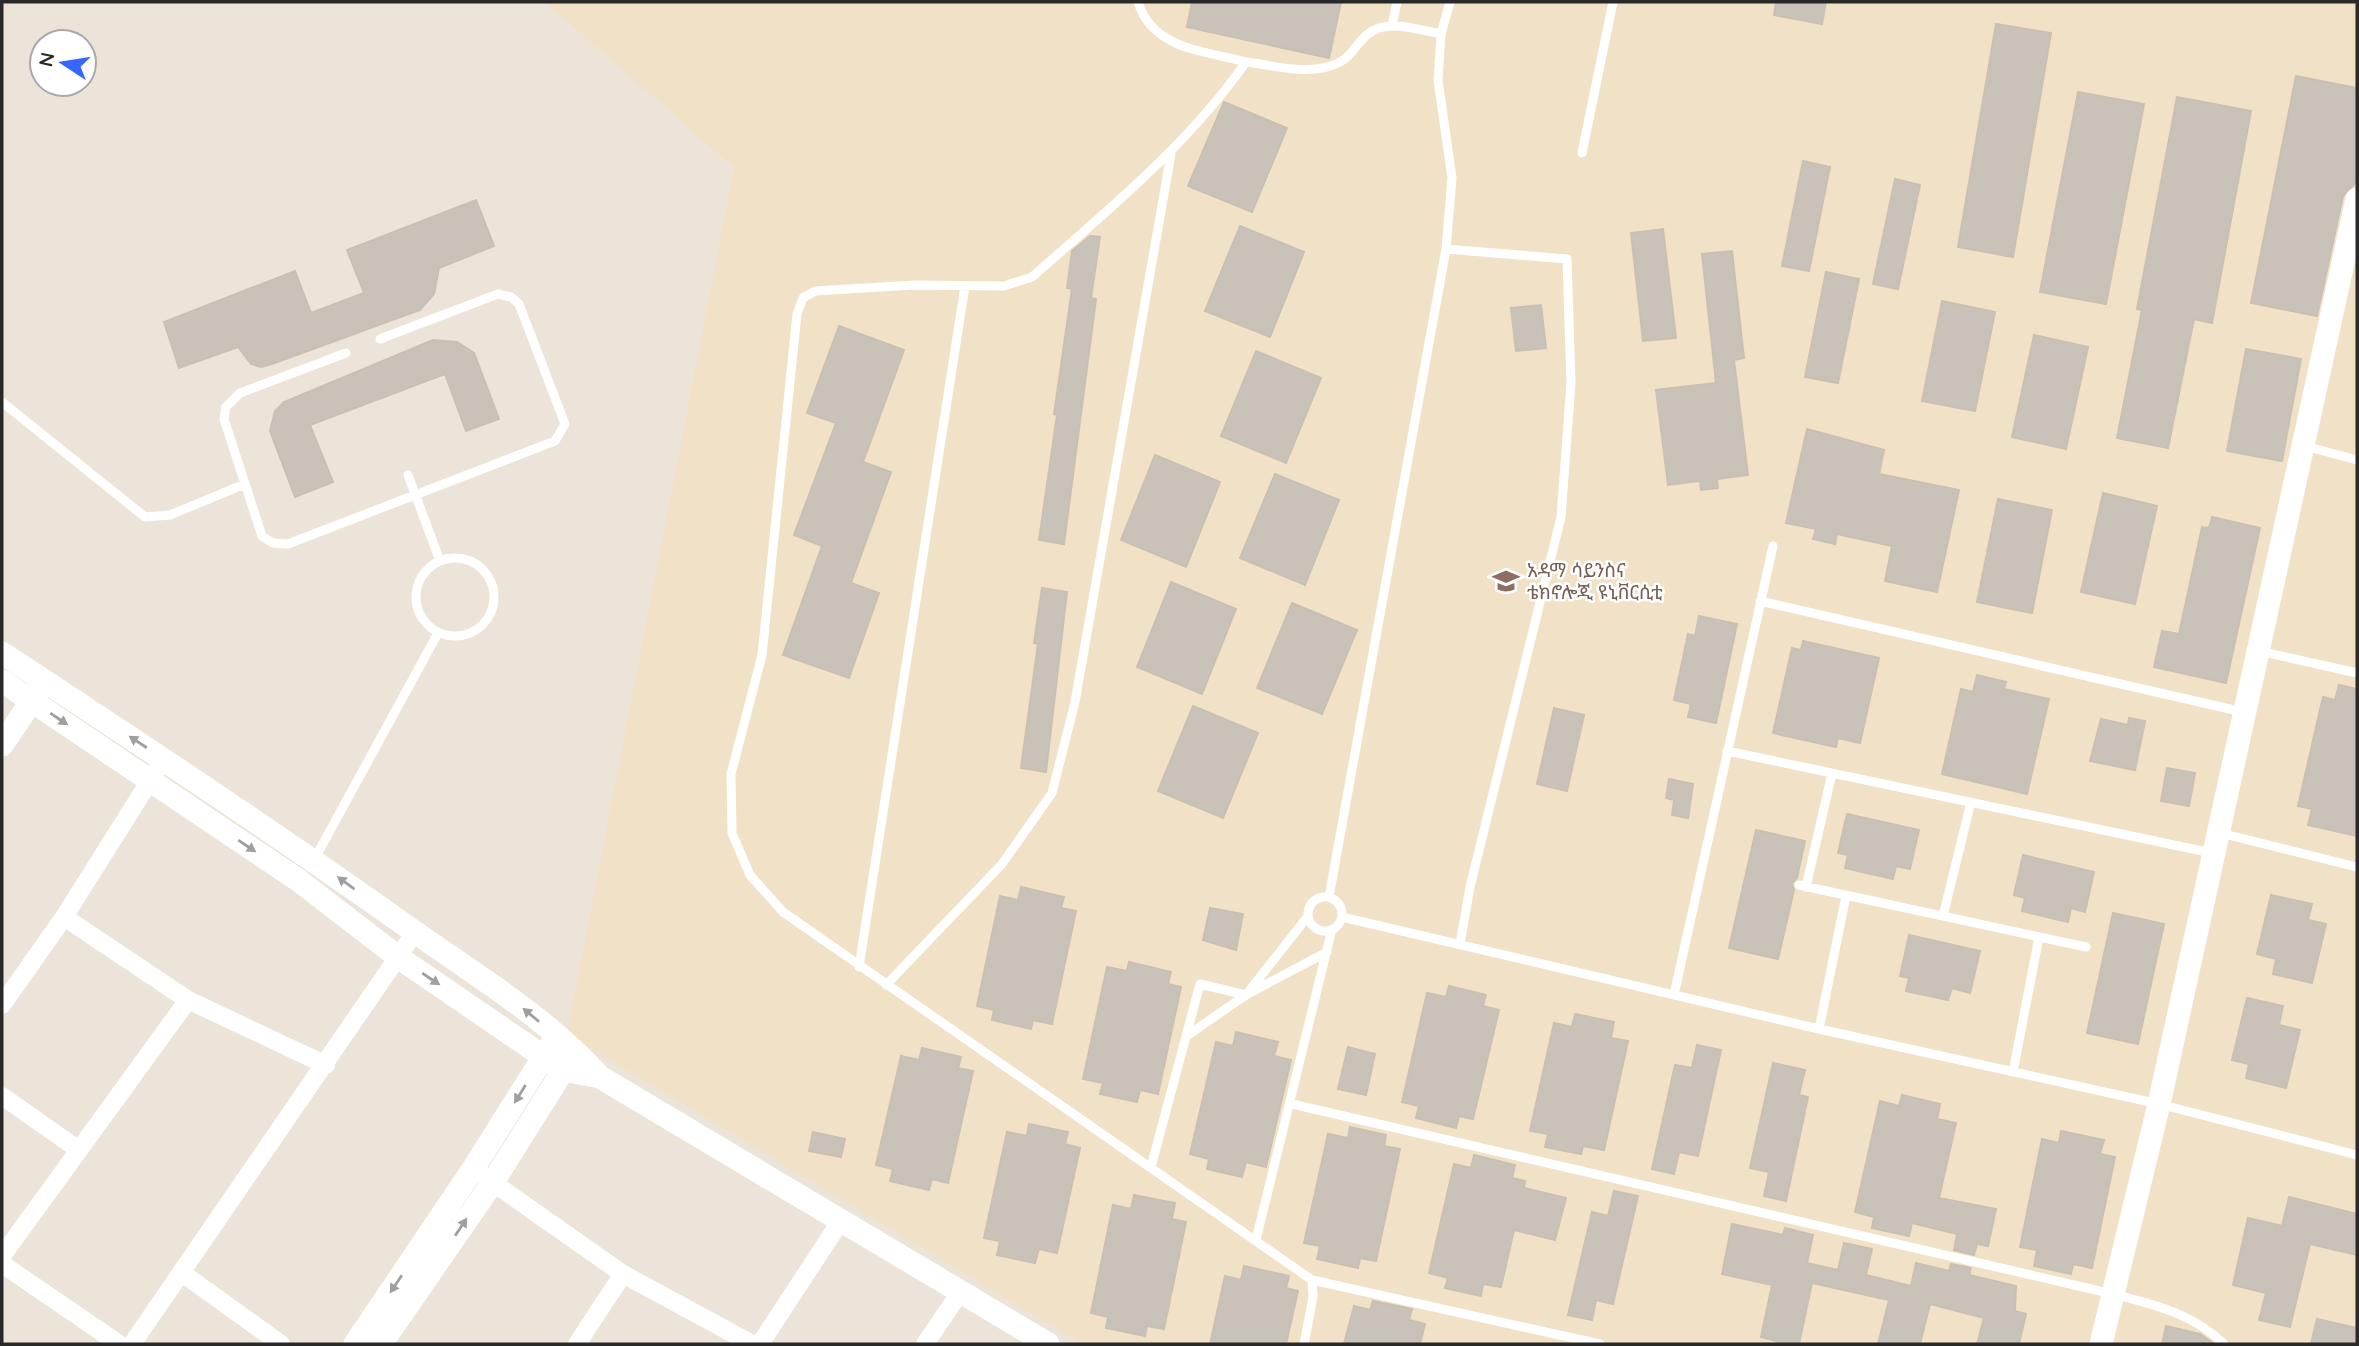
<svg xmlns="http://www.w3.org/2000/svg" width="2359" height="1346" viewBox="0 0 2359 1346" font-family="Quicksand,'Noto Sans Ethiopic',sans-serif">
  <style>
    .education { fill: #f1e1c7 }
    .building { fill: #c8c2b8; stroke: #c9c0b3; stroke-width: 2 }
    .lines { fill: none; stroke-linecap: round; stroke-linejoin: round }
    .service { stroke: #fff; stroke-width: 9 }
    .minor { stroke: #fff; stroke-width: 18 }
    .tertiary { stroke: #fff; stroke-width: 23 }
    .oneway { fill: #9f9f9f }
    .labels { text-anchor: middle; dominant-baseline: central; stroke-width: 5; stroke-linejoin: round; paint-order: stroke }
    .education-label { font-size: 19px; fill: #785e54; stroke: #fff; text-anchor: start }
  </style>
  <rect width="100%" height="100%" fill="#ede4d9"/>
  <path class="education" d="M545 2H2357V1344H1082L567 1034 734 168Z"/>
  <path class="building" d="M1192 2H1341L1329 58 1187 27Z
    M1776 2H1826L1822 24 1774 15Z
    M1996 24 2051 33 2013 257 1958 247Z
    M2296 76 2357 88V181L2343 196 2317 316 2251 303Z
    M2078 92 2144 104 2106 304 2040 292Z
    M2177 97 2251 111 2212 323 2194 319 2168 448 2117 438 2142 310 2137 309Z
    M1224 102 1287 128 1252 212 1188 186Z
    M1803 161 1830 167 1809 271 1782 266Z
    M1895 179 1920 185 1898 289 1873 284Z
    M476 200 494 246 439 268 434 294 420 310 272 364 261 367 251 364 238 347 179 368 164 322 295 271 311 313 364 293 347 250Z
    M1240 226 1304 252 1270 337 1205 311Z
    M1663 229 1676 338 1643 341 1631 233Z
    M1090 236 1100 237 1091 298 1096 299 1064 544 1039 540 1057 415 1054 414 1072 289 1067 288 1072 251Z
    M1732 251 1744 358 1734 360 1748 475 1717 479 1718 488 1701 490 1700 481 1668 485 1656 390 1716 383 1702 254Z
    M1826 272 1859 279 1838 383 1805 377Z
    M1942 301 1995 312 1975 411 1922 401Z
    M1541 305 1546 348 1516 351 1511 308Z
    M839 326 904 350 863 462 891 472 851 583 879 593 849 678 783 655 822 546 794 535 836 423 807 413Z
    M2034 335 2088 347 2066 449 2012 437Z
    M433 340 457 342 474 353 499 419 466 431 445 374 310 425 333 482 295 497 270 431 275 411 284 402Z
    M2246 349 2301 359 2282 461 2227 451Z
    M1256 351 1321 378 1286 463 1221 436Z
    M1807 429 1884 450 1879 474 1959 490 1937 592 1885 581 1892 546 1837 534 1835 544 1813 539 1816 529 1786 523Z
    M1155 455 1220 482 1186 567 1121 540Z
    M1275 474 1339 500 1305 585 1240 558Z
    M2103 493 2157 506 2135 604 2081 592Z
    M1998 499 2052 510 2032 613 1977 602Z
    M2212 517 2260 528 2226 683 2154 667 2162 631 2179 634 2202 527 2209 528Z
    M1171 582 1236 609 1202 694 1137 667Z
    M1042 588 1067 592 1046 772 1021 768 1038 644 1034 643Z
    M1292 603 1357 630 1322 714 1257 688Z
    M1699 616 1737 624 1716 723 1688 717 1691 704 1674 700 1688 634 1695 636Z
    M1803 641 1879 658 1860 743 1838 738 1836 747 1773 733 1792 648 1801 650Z
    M1977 675 2006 682 2004 689 2049 699 2027 794 1942 774 1961 689 1973 692Z
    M2339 685 2357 689V836L2308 825 2312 809 2298 806 2323 697 2335 700Z
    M1193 706 1258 733 1223 818 1158 791Z
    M1554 708 1584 715 1567 791 1537 784Z
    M2129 718 2145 721 2135 770 2090 761 2101 719 2128 725Z
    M2167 768 2195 773 2189 806 2161 801Z
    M1669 779 1693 784 1688 818 1672 815 1674 800 1666 798Z
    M1847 814 1919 830 1910 869 1896 866 1893 879 1845 868 1848 855 1838 853Z
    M1756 830 1805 841 1797 878 1792 883 1794 890 1778 959 1729 948Z
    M2023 855 2094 872 2085 912 2071 908 2068 922 2022 911 2025 898 2014 895Z
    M1021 887 1064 897 1061 908 1076 911 1052 1024 1033 1020 1031 1029 992 1020 994 1010 977 1006 1000 896 1018 900Z
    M2271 895 2312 904 2308 920 2326 924 2312 983 2273 974 2276 959 2257 954Z
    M1210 908 1243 914 1236 950 1203 940Z
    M2113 913 2164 924 2138 1044 2087 1033Z
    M1909 935 1980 951 1970 993 1952 988 1948 1000 1906 991 1909 978 1900 976Z
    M1129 962 1171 972 1168 984 1181 987 1158 1094 1140 1090 1137 1102 1100 1094 1103 1083 1083 1079 1107 967 1127 971Z
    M1449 986 1486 995 1483 1006 1499 1010 1473 1119 1459 1116 1456 1128 1416 1118 1419 1106 1402 1102 1427 993 1446 997Z
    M2247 998 2283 1006 2279 1025 2300 1030 2286 1088 2246 1078 2249 1064 2232 1060Z
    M1575 1014 1614 1022 1611 1038 1628 1041 1604 1150 1583 1146 1581 1154 1545 1147 1548 1134 1530 1131 1554 1023 1572 1027Z
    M1236 1032 1278 1042 1274 1056 1291 1060 1266 1167 1246 1162 1242 1177 1207 1169 1209 1159 1190 1154 1216 1042 1233 1046Z
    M1697 1045 1721 1050 1698 1156 1679 1152 1674 1174 1652 1169 1675 1065 1692 1068Z
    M1348 1047 1375 1054 1366 1095 1338 1089Z
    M922 1048 961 1057 958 1068 973 1071 948 1183 932 1179 929 1190 890 1181 893 1169 876 1165 901 1056 919 1060Z
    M1773 1063 1805 1070 1799 1095 1808 1097 1786 1201 1764 1196 1769 1172 1750 1168Z
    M1902 1095 1940 1104 1937 1119 1956 1123 1939 1198 1996 1209 1988 1246 1977 1244 1974 1255 1954 1250 1957 1234 1912 1223 1909 1236 1872 1228 1874 1217 1855 1212 1880 1101 1899 1106Z
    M1029 1124 1068 1132 1065 1144 1080 1148 1057 1253 1039 1249 1035 1263 997 1255 1000 1241 984 1238 1007 1132 1027 1136Z
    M1350 1127 1386 1135 1384 1146 1400 1149 1376 1261 1360 1258 1358 1268 1317 1259 1320 1246 1304 1243 1328 1134 1348 1138Z
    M2061 1131 2104 1140 2100 1154 2115 1157 2092 1268 2073 1264 2071 1274 2034 1266 2037 1250 2020 1247 2042 1139 2059 1143Z
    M813 1132 845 1139 841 1157 809 1151Z
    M1474 1155 1515 1165 1512 1178 1525 1181 1524 1188 1566 1198 1555 1240 1514 1230 1501 1287 1483 1284 1481 1296 1445 1288 1448 1278 1429 1273 1454 1164 1471 1168Z
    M1614 1191 1638 1196 1613 1304 1596 1300 1592 1320 1568 1315 1592 1212 1608 1216Z
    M1134 1195 1175 1203 1172 1219 1186 1222 1164 1329 1147 1326 1145 1336 1106 1328 1108 1317 1091 1313 1113 1205 1131 1209Z
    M2289 1197 2357 1214V1255L2310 1244 2290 1327 2259 1320 2266 1293 2233 1285 2248 1218 2282 1226Z
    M1732 1224 1783 1235 1785 1228 1813 1235 1807 1263 1838 1270 1844 1243 1872 1249 1866 1275 1911 1286 1916 1263 1949 1271 1951 1264 1971 1268 1969 1275 2016 1286 2015 1311 2026 1314 2019 1344H1977L1984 1318 1930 1304 1920 1344H1878L1889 1300 1812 1283 1799 1344H1776L1777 1341 1761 1337 1772 1285 1722 1274Z
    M1244 1266 1289 1276 1286 1288 1298 1291 1286 1344H1210L1225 1276 1241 1280Z
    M1373 1301 1412 1309 1409 1320 1425 1324 1420 1344H1344L1354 1306 1370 1310Z
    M2317 1319 2357 1328V1344H2311Z
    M2166 1326 2200 1334 2214 1344H2162Z"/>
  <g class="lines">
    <path class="service" d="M1138 2C1152 49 1205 51 1246 62
      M1450 2 1441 34 1438 80 1452 178 1446 249 1567 259 1571 383 1561 517 1470 887 1460 944
      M1392 25 1397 2
      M1441 34C1419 30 1387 18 1368 34 1351 48 1353 60 1327 67 1301 74 1272 65 1246 62 1187 146 1109 209 1032 277L1004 286 914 285 815 291 803 298 797 314 762 655 731 774 732 833 750 875 783 912 1312 1280 1600 1344
      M1582 153 1613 2
      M346 353 240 393 226 407 224 419 262 536 273 543 288 544 555 441 565 424 519 304 511 297 498 294 380 339
      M2 402 145 517 170 515 245 484
      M2305 446 2357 460
      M408 475 440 561
      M416 597a39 39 0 1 1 78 0a39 39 0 1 1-78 0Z
      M1760 601 2243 712
      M2259 651 2357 673
      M1727 751 2212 853
      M2220 833 2357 867
      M314 860 438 633
      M1799 885 2086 947
      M1806 887 1832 773
      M1308 914a17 17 0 1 1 34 0a17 17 0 1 1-34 0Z
      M1329 897 1446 249
      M1943 916 1971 802
      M1342 917 1819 1029 2159 1104 2357 1155
      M859 967 965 286
      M886 985 1002 864 1052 793 1075 702 1171 154
      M1674 995 1773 546
      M1819 1029 1846 896
      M1188 1035 1246 995 1327 952
      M2013 1072 2039 937
      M1292 1104 2113 1294C2155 1305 2192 1313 2224 1344
      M1151 1167 1200 984 1246 995 1308 916
      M1256 1240 1332 929
      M1304 1344 1313 1297 1312 1280"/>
    <path class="minor" d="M64 917 188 1000 326 1065
      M2 1005 64 917 156 771
      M2 1096 79 1150
      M485 1177 623 1274 752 1344
      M2 1256 188 1000
      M2 1264 119 1344
      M182 1273 281 1344
      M132 1344 415 932
      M577 1344 623 1274
      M760 1344 842 1219
      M925 1344 961 1291"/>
    <path class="tertiary" d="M2 653C140 744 277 834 412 930 477 976 546 1017 600 1077L1048 1344
      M2 681 298 880 398 957 563 1070 600 1077
      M2 745 39 690
      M355 1344 473 1169 551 1045
      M381 1344 493 1182 571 1058
      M2101 1344 2159 1104 2357 199"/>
  </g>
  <defs><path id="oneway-solid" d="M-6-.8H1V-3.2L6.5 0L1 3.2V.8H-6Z" transform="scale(1.75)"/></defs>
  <g class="oneway">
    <use href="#oneway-solid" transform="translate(59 719) rotate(34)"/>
    <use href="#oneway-solid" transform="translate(138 742) rotate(-147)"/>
    <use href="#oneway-solid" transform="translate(247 846) rotate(34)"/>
    <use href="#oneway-solid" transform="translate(346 883) rotate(-144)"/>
    <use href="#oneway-solid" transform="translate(431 979) rotate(34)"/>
    <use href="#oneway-solid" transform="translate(531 1015) rotate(-140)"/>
    <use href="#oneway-solid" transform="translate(520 1094) rotate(122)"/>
    <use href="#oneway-solid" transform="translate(461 1227) rotate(-56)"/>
    <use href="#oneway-solid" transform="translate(396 1284) rotate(124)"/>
  </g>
  <defs>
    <symbol id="university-bare" viewBox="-9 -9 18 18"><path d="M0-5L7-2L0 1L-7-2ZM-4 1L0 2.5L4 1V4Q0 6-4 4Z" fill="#8d6e63" stroke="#fff" stroke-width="2.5" paint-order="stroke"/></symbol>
  </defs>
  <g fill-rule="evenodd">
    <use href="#university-bare" x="1487" y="562" width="38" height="38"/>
  </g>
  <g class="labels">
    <g class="education-label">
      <text x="1527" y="570">አዳማ ሳይንስና<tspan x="1527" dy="22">ቴክኖሎጂ ዩኒቨርሲቲ</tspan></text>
    </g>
  </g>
  <rect width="2359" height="1346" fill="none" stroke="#292929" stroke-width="7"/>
  <g transform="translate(63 63) rotate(282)"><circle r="33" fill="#ffffff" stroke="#a9a9a9" stroke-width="2"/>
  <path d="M0-5L12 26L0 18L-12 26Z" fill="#3566ff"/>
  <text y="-10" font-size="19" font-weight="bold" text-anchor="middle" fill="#292929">N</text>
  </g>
</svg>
